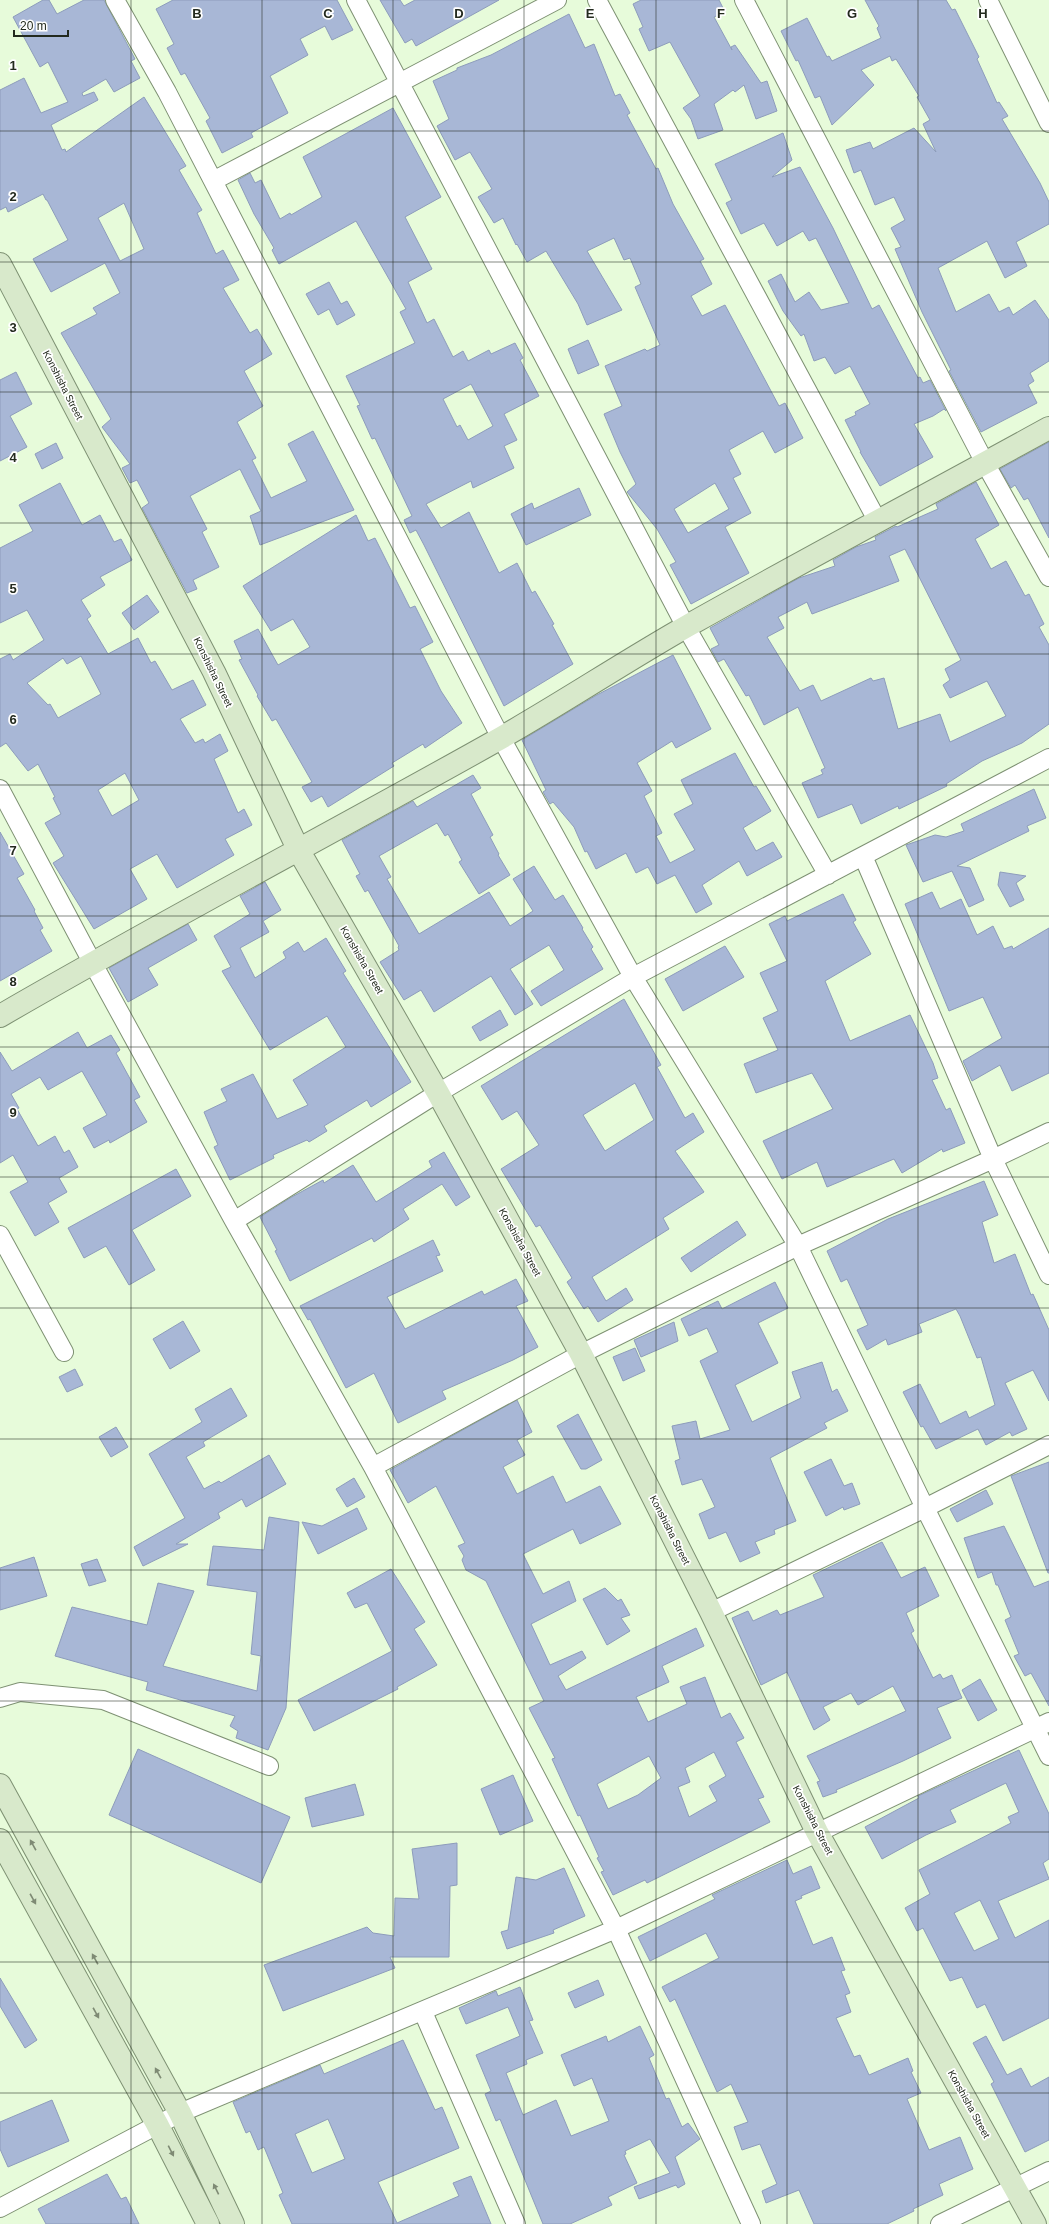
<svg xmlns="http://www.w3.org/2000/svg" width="1049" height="2224" viewBox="0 0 1049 2224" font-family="Arial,sans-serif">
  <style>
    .building { fill: #a8b7d6; stroke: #8d9cbb; fill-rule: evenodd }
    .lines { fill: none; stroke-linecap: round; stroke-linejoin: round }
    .street-casing { stroke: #7e9173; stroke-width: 20 }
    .secondary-casing { stroke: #7e9173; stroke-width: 24 }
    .street { stroke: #fff; stroke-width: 18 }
    .secondary { stroke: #d8e9cb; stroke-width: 22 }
    .oneway { fill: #7e8a74 }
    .grid { fill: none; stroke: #232a1e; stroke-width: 1; stroke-opacity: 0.55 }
    .labels { text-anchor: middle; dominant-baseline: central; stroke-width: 3.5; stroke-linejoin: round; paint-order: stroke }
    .street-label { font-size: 10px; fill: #232a1e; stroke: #fff }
    .grid-label { font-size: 13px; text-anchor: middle; font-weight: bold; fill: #232a1e; stroke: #fff; stroke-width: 3.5; stroke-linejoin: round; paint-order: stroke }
  </style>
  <rect width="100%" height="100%" fill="#e7fbda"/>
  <path class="building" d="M43 0H49L57 14 84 0H104L135 59 131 61 140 78 114 92 106 79 82 93 83 96 94 92 98 100 51 125 62 150 65 149 66 152 144 97 186 166 179 170 202 210 197 213 216 254 223 250 239 280 223 288 250 333 257 329 272 354 244 371 263 406 237 422 256 458 252 460 271 498 307 481 288 444 313 431 354 510 260 545 250 516 261 511 240 469 190 496 207 529 202 532 219 567 193 580 197 589 187 593 142 508 149 503 137 480 130 483 122 468 130 464 102 427 111 419 61 333 97 314 93 308 120 293 105 263 51 292 33 259 68 240 47 200H46L43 194 8 212 6 207 0 210V90L24 78 41 113 68 102 48 62 40 67 13 17ZM124 203 144 249 120 261 98 218Z
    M173 0H337L353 30 332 40 325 26 300 39 308 55 270 76 288 113 251 133 253 137 222 153 206 121 210 118 185 73 181 75 167 48 174 44 156 9Z
    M380 0H400L404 6 415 0H499L416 46 412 39 405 43Z
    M641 0H719L725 12 714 17 732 50 731 47 735 45 761 83 767 81 777 111 756 119 744 85 735 92 733 90 714 104 723 130 698 139 691 119 683 108 700 96 670 42 649 51 639 29 643 27 633 4Z
    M865 0H946L952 10 955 9 979 57 977 59 997 103 999 102 1008 116 1002 119 1040 183 1049 202V224L1016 242 1027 266 1005 278 987 241 938 268 956 312 989 294 999 312 1009 307 1013 315 1035 300 1049 320V361L1030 373 1034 381 1028 385 1037 403 981 432 949 371 951 370 922 312 895 249 901 247 891 228 905 220 894 197 875 205 861 170 854 173 846 150 870 142 873 149 914 128 936 152 923 124 930 120 917 97 919 96 896 59 892 61 890 56 861 70 874 85 832 125 820 96 815 98 798 60 796 61 781 31 807 18 827 57 829 56 832 61 881 38 877 28 879 26Z
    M569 14 585 48 594 44 615 96 620 94 630 113 627 115 656 169 658 168 673 204 704 259 700 261 712 284 691 296 702 316 725 305 779 406 785 403 803 438 775 453 763 431 729 450 741 474 733 478 751 513 725 527 749 573 691 604 670 565 676 562 657 529 627 492 636 484 620 452 604 414 622 406 605 366 645 349 647 351 660 345 635 287 641 284 630 258 624 260 614 238 587 251 622 310 587 325 578 304 546 251 527 262 517 244 516 245 503 218 494 223 478 197 492 189 470 152 455 160 437 126 449 119 433 81 457 70V68L491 55ZM715 483 729 509 688 533 674 509Z
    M393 108 441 197 405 217 432 269 408 282 427 323 434 319 453 357 463 351 468 361 489 350 491 354 515 343 523 358 520 360 539 396 504 414 517 440 504 446 514 468 473 488 471 481 426 504 441 528 469 512 499 573 517 563 532 593 535 591 554 624 552 625 573 664 504 706 424 545 416 530 410 533 404 520 412 516 375 438 372 439 357 406 360 405 346 376 415 343 400 312 406 309 356 221 279 264 272 250 274 248 254 214 238 180 250 173 255 183 261 180 280 219 290 213 291 215 322 197 303 157ZM471 384 493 426 468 440 460 425 457 427 443 399Z
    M783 133 792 160 772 177 800 167 833 228 872 309 879 305 918 378 920 377 923 383 930 380 946 411 944 409 933 416 914 424 933 457 880 486 860 452H861L845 420 856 415 855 412 870 404 850 366 835 374 825 357 814 361 804 334 801 336 783 311 768 281 781 274 795 302 809 292 821 310 849 303 816 238 809 241 803 231 777 246 764 223 741 234 726 203 732 200 715 164Z
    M329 282 341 304 347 301 355 315 337 325 329 309 318 315 306 294Z
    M588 340 599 365 578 374 568 349Z
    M16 372 32 404 10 416 27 447 0 461V380Z
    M1049 442V538L1028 498 1024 500 1015 485 1011 488 1000 469Z
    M56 443 63 458 42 469 35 454Z
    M976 482 999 525 975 539 991 569 1006 561 1025 596 1029 594 1044 624 1039 627 1049 645V724L1022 743 982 761 946 784 947 786 899 809 898 806 861 824 852 804 818 818 802 783 823 774 821 770 825 768 798 707 764 725 749 695 746 696 724 659 718 662 711 649 719 645 710 628 799 578 835 566 833 560 856 547 876 540 875 537 894 527 896 526 897 527 938 509 936 504ZM905 549 961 660 945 669 950 680 943 685 950 698 987 681 1006 716 950 742 940 714 898 729 884 678 873 681 871 678 821 701 813 685 800 691 767 637 784 628 778 617 807 602 812 614 899 581 889 556Z
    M60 483 82 525 100 515 114 542 121 539 132 560 100 577 105 585 81 600 91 616 87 619 108 654 138 638 151 663 155 661 172 690 193 680 206 705 180 719 195 743 203 739 205 743 220 734 228 751 214 759 238 813 244 809 252 825 225 839 234 855 177 888 157 854 130 869 147 899 94 929 53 863 64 856 45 823 61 814 53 798 55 797 38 764 28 771 6 743 0 747V659L10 654 13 660 44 640 27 610 0 623V548L33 531 19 505ZM81 656 101 694 58 718 50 704 48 705 27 683 63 658 67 664ZM125 773 139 800 112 816 98 790Z
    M579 488 591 515 526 545 511 514 532 503 534 509Z
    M356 515 368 541 375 538 410 608 415 606 433 642 420 649 441 691 462 723 425 748 423 744 392 763 394 766 328 807 322 796 311 802 302 787 312 782 276 719 272 721 257 696 258 695 239 660 242 659 234 641 258 629 278 665 310 647 293 619 271 631 243 586Z
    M147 595 159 612 134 630 122 613Z
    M673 655 711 729 676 748 672 741 637 763 652 791 644 796 662 833 656 836 670 863 695 850 674 814 693 804 681 780 735 753 754 787 756 786 771 811 743 828 756 851 773 842 782 857 747 876 739 861 702 885 712 904 696 913 675 875 657 884 648 867 636 873 626 853 596 869 587 851 585 852 574 827 553 802 550 804 543 792 546 790 522 740 595 696Z
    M473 775 481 788 471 794 493 835 490 837 499 854 498 855 510 875 479 894 459 862 462 860 448 834 445 836 437 823 379 856 391 877 387 879 419 934 489 892 510 926 533 911 513 879 534 866 555 900 563 895 583 928 582 929 593 947 591 949 603 969 541 1006 531 991 564 970 549 945 510 969 533 1004 515 1015 491 976 434 1012 421 990 404 1000 380 962 399 950 398 947 399 946 368 890 365 892 356 876 360 874 342 840 413 801 417 807Z
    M1034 789 1046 818 1027 826 1029 831 957 866 970 868 984 900 969 907 952 871 923 882 906 845 935 835 946 837 964 831 961 824Z
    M0 832 24 874 17 878 35 910 34 911 43 928 40 930 52 951 0 981Z
    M1000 872 1026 876 1016 883 1024 900 1010 907 998 885Z
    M265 882 281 910 263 921 269 932 240 948 255 978 286 958 283 952 298 942 304 952 326 938 346 971 343 973 411 1082 371 1107 367 1100 324 1126 327 1131 309 1142 307 1140 273 1155 274 1158 230 1180 214 1147 218 1145 204 1112 227 1101 221 1089 253 1074 277 1119 308 1105 293 1080 346 1047 327 1016 270 1050 222 971 231 967 214 936 250 914 240 896Z
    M932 892 940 909 961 899 977 935 993 926 1004 949 1012 946 1013 949 1049 928V1073L1012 1091 1000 1065 972 1081 963 1061 1002 1038 983 997 949 1011 905 904Z
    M843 894 856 920 853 922 871 954 825 981 850 1041 910 1015 933 1063 938 1078 932 1080 946 1110 950 1108 965 1143 943 1152 942 1149 902 1173 894 1159 827 1187 817 1162 782 1179 763 1141 833 1109 812 1073 756 1093 744 1064 778 1050 763 1018 778 1011 760 973 787 961 769 924 785 916 787 921Z
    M188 924 197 940 148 968 158 985 128 1002 109 968Z
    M725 946 744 977 683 1011 665 979Z
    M624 999 661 1065 657 1067 685 1118 693 1113 704 1132 675 1151 704 1192 663 1218 669 1229 592 1277 606 1301 626 1288 633 1300 598 1322 588 1306 584 1309 567 1282 572 1278 540 1225 536 1227 501 1169 539 1145 517 1111 502 1120 481 1086ZM635 1083 654 1120 605 1151 583 1115Z
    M500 1010 508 1025 480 1041 472 1027Z
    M78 1032 87 1048 111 1035 120 1050 116 1053 140 1097 134 1100 147 1122 110 1143 109 1140 94 1148 83 1128 107 1115 82 1071 48 1090 40 1077 11 1094 19 1108 17 1109 38 1146 55 1136 64 1153 69 1150 78 1167 59 1178 67 1192 48 1203 59 1222 35 1236 10 1192 28 1182 13 1155 0 1163V1052L12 1071Z
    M444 1152 470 1197 456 1206 442 1184 403 1209 409 1219 374 1242 372 1238 290 1281 275 1251 277 1250 260 1217 290 1198 323 1180 324 1183 353 1165 376 1202 432 1167 429 1161Z
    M176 1169 191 1196 132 1230 155 1270 129 1285 106 1246 84 1258 68 1228Z
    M984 1181 998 1215 982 1222 994 1263 1015 1254 1031 1295 1033 1294 1049 1330V1401L1033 1370 1005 1383 1027 1429 1012 1436 1010 1432 986 1445 978 1429 936 1449 923 1426 921 1427 903 1392 920 1384 940 1424 966 1411 969 1418 995 1405 981 1357 977 1358 960 1316 956 1309 919 1324 922 1332 888 1345 886 1339 867 1350 857 1330 868 1325 847 1279 841 1282 827 1251 888 1219Z
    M737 1221 746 1235 691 1272 681 1258Z
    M433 1240 440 1255 436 1256 443 1271 387 1297 405 1329 482 1291 484 1295 516 1279 528 1301 516 1306 538 1347 513 1360 442 1391 446 1399 398 1423 374 1373 346 1388 310 1319 308 1320 300 1306Z
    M775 1282 788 1308 758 1323 778 1363 735 1385 752 1422 801 1398 792 1372 822 1362 832 1392 837 1389 848 1411 824 1423 827 1428 770 1458 796 1521 774 1530 775 1534 755 1542 760 1553 740 1562 726 1532 709 1539 699 1514 715 1507 702 1479 682 1485 675 1461 680 1459 672 1426 696 1421 700 1439 730 1430 700 1361 718 1352 707 1328 689 1336 681 1319 718 1301 722 1309Z
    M183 1321 200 1351 170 1369 153 1339Z
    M674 1322 678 1341 641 1357 634 1340Z
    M635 1348 645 1371 623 1381 613 1357Z
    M75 1369 83 1385 67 1392 59 1377Z
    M231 1388 247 1416 203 1442 205 1446 186 1457 204 1489 219 1481 221 1483 269 1455 286 1484 246 1507 242 1499 218 1513 220 1518 176 1544H188L143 1566 134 1547 185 1518 149 1454 202 1422 195 1409Z
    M517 1400 532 1432 517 1440 525 1455 503 1467 517 1494 553 1476 566 1503 600 1486 621 1524 580 1544 573 1529 523 1554 543 1594 569 1581 576 1601 531 1624 550 1665 582 1651 586 1658 558 1676 566 1690 696 1628 704 1646 662 1666 669 1682 636 1697 648 1722 687 1704 680 1687 705 1677 721 1718 730 1713 744 1738 736 1742 764 1797 758 1799 770 1822 647 1883 645 1880 613 1895 601 1872 604 1871 597 1858 599 1857 580 1815 578 1816 552 1759 555 1758 529 1708 544 1701 486 1581 466 1570 462 1560 464 1556 458 1546 465 1543 436 1486 408 1503 390 1470ZM714 1752 726 1776 709 1786 717 1801 689 1817 678 1787 690 1782 685 1768ZM649 1756 661 1778 638 1795 608 1809 597 1784Z
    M578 1414 602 1460 586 1469H581L557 1426Z
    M116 1427 128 1447 111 1457 99 1437Z
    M831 1459 844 1486 852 1483 860 1504 844 1510 843 1507 826 1516 804 1472Z
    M1049 1462V1573H1048L1011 1476Z
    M354 1478 365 1497 347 1507 336 1489Z
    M986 1490 993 1504 957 1522 950 1509Z
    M357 1508 367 1529 318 1554 302 1522 322 1526Z
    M269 1517 299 1522 286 1708 268 1750 236 1738 238 1731 230 1726 235 1716 146 1690 148 1682 55 1656 72 1607 147 1625 158 1583 194 1591 163 1666 257 1691 261 1656 251 1654 257 1592 207 1585 213 1546 264 1550Z
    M1004 1526 1034 1587 1049 1581V1706L1031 1673 1025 1676 1014 1656 1019 1654 1005 1620 1011 1617 998 1585H996L992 1572 978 1578 964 1538Z
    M882 1542 901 1578 925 1567 939 1596 906 1613 914 1631 911 1633 933 1678 940 1674 943 1679 952 1675 962 1698 937 1708 951 1738 903 1761 836 1790 837 1792 823 1797 817 1782 820 1781 807 1756 906 1711 893 1686 858 1705 851 1693 823 1707 830 1720 814 1730 787 1672 761 1685 732 1618 748 1611 753 1621 777 1610 780 1615 824 1597 813 1575Z
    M34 1557 47 1596 0 1610V1568Z
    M97 1559 106 1581 89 1586 81 1564Z
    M391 1569 425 1622 414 1629 437 1665 397 1687 398 1689 314 1731 298 1700 392 1651 367 1603 355 1608 347 1593Z
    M605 1588 618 1601 621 1599 630 1615 621 1618 630 1631 607 1645 583 1599Z
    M980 1679 997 1710 978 1721 962 1690Z
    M138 1749 290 1817 261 1883 109 1815Z
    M1019 1750 1049 1814V1859L1043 1863 1049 1879 998 1901 1015 1938 1049 1920V2018L1003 2041 985 2004 977 2008 962 1977 950 1981 923 1928 917 1931 905 1908 930 1894 919 1870 1011 1823 1008 1817 1019 1812 1006 1783 950 1810 956 1822 926 1835 882 1859 865 1827 919 1798 918 1796ZM980 1900 999 1939 974 1951 954 1913Z
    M513 1775 533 1821 500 1835 481 1789Z
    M355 1784 364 1815 312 1827 305 1798Z
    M457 1843V1885L450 1886 449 1957H390L395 1968 283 2011 264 1965 367 1927 373 1933 394 1936 395 1898 419 1899 412 1849Z
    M787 1860 793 1874 811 1866 820 1888 801 1896 802 1898 795 1901 813 1945 832 1937 845 1970 841 1971 850 1993 845 1995 851 2012 836 2018 854 2057 860 2055 869 2075 908 2058 913 2071 911 2072 921 2093 907 2099 929 2150 960 2137 973 2169 939 2184 943 2195 913 2209 914 2211 887 2224H814L799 2190 766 2203 762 2191 777 2184 760 2144 742 2150 734 2127 748 2122 731 2084 717 2092 675 1999 670 2002 662 1987 719 1958 706 1933 650 1961 638 1937 715 1899 712 1895Z
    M564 1868 585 1916 553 1930 554 1933 507 1949 501 1932 508 1930 516 1877 536 1880Z
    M0 1978 37 2040 25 2048 0 2006Z
    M598 1980 604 1995 575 2008 568 1993Z
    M520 1987 533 2020 529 2021 543 2053 526 2060 527 2064 506 2073 523 2115 556 2100 571 2136 609 2121 592 2078 574 2086 561 2055 606 2036 608 2042 640 2026 654 2055 649 2058 666 2099 669 2098 682 2127 688 2123 700 2139 675 2157 685 2184 678 2188 676 2185 639 2199 634 2187 670 2173 650 2139 625 2151 626 2154 624 2155 637 2183 608 2197 612 2205 570 2224H543L500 2119 496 2121 485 2094 491 2091 476 2055 520 2036 508 2007 466 2024 459 2008 496 1991 498 1996Z
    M986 2036 1007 2075 1021 2068 1031 2087 1049 2077V2140L1025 2152 991 2084 994 2082 973 2043Z
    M403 2040 435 2110 442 2107 459 2148 378 2182 397 2223 459 2196 453 2183 471 2176 491 2224H292L279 2195 283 2193 264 2147 258 2150 250 2131 246 2133 233 2102 320 2065 324 2074ZM328 2119 345 2159 312 2173 295 2134Z
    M52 2100 69 2141 8 2167 0 2149V2122Z
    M107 2174 121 2199 126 2197 139 2224H46L38 2209Z"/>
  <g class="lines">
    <defs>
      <path id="street" d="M115 0 167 92 501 738 633 977 798 1246 925 1508 1049 1756
        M356 0 686 627 828 875
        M597 0 877 520
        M744 0 985 463 1049 577
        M988 0 1049 123
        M213 181 557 0
        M0 789 92 962 234 1221 373 1467 616 1929 751 2224
        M863 856 993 1159 1049 1275
        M234 1221 438 1093 633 977 1049 758
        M0 1235 64 1352
        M373 1467 581 1354 798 1246 993 1159 1049 1132
        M711 1612 925 1508 1049 1445
        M0 1698 20 1692 103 1700 269 1766
        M423 2012 516 2224
        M0 2208 180 2113 616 1929 1049 1722
        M940 2224 1049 2171"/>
      <path id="secondary" d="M0 264 214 672 299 851 438 1093 581 1354 711 1612 817 1832 1035 2224
        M0 1016C162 922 328 835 492 743 558 706 622 663 689 625 808 558 929 494 1049 428
        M0 1785 180 2113 233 2224
        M0 1840 157 2124 208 2224"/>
    </defs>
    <use href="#street" class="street-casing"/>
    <use href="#secondary" class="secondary-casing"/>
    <use href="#street" class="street"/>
    <use href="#secondary" class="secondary"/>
  </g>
  <defs><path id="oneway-solid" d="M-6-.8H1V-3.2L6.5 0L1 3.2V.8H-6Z"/></defs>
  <g class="oneway">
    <use href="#oneway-solid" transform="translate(33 1845) rotate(-119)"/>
    <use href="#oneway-solid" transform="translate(33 1899) rotate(61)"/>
    <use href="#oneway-solid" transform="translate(95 1959) rotate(-119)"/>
    <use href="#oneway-solid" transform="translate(96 2013) rotate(61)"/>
    <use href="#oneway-solid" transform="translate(158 2073) rotate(-119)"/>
    <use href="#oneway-solid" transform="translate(171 2151) rotate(63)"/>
    <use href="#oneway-solid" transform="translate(216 2189) rotate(-116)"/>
  </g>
  <path class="grid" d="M131 0V2224M262 0V2224M393 0V2224M524 0V2224M656 0V2224M787 0V2224M918 0V2224M0 131H1049M0 262H1049M0 392H1049M0 523H1049M0 654H1049M0 785H1049M0 916H1049M0 1047H1049M0 1177H1049M0 1308H1049M0 1439H1049M0 1570H1049M0 1701H1049M0 1832H1049M0 1962H1049M0 2093H1049"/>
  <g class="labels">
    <g class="street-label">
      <text transform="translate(63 385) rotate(63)">Konshisha Street</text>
      <text transform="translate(213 672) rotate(64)">Konshisha Street</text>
      <text transform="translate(362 960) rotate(60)">Konshisha Street</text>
      <text transform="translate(520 1242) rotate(61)">Konshisha Street</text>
      <text transform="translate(670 1530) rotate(63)">Konshisha Street</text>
      <text transform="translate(813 1820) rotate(63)">Konshisha Street</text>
      <text transform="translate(969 2104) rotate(61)">Konshisha Street</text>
    </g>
  </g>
  <g class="grid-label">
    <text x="197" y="18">B</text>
    <text x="328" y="18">C</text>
    <text x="459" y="18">D</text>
    <text x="590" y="18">E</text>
    <text x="721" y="18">F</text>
    <text x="852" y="18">G</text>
    <text x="983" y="18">H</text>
    <text x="13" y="70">1</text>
    <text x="13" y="201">2</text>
    <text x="13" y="332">3</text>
    <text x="13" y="462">4</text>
    <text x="13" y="593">5</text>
    <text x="13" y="724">6</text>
    <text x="13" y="855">7</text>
    <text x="13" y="986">8</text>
    <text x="13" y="1117">9</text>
  </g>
  <path d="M14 30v6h54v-6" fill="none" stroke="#232a1e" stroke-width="2"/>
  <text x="20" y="30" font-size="12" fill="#232a1e" stroke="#ffffff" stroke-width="3" paint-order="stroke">20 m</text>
</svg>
